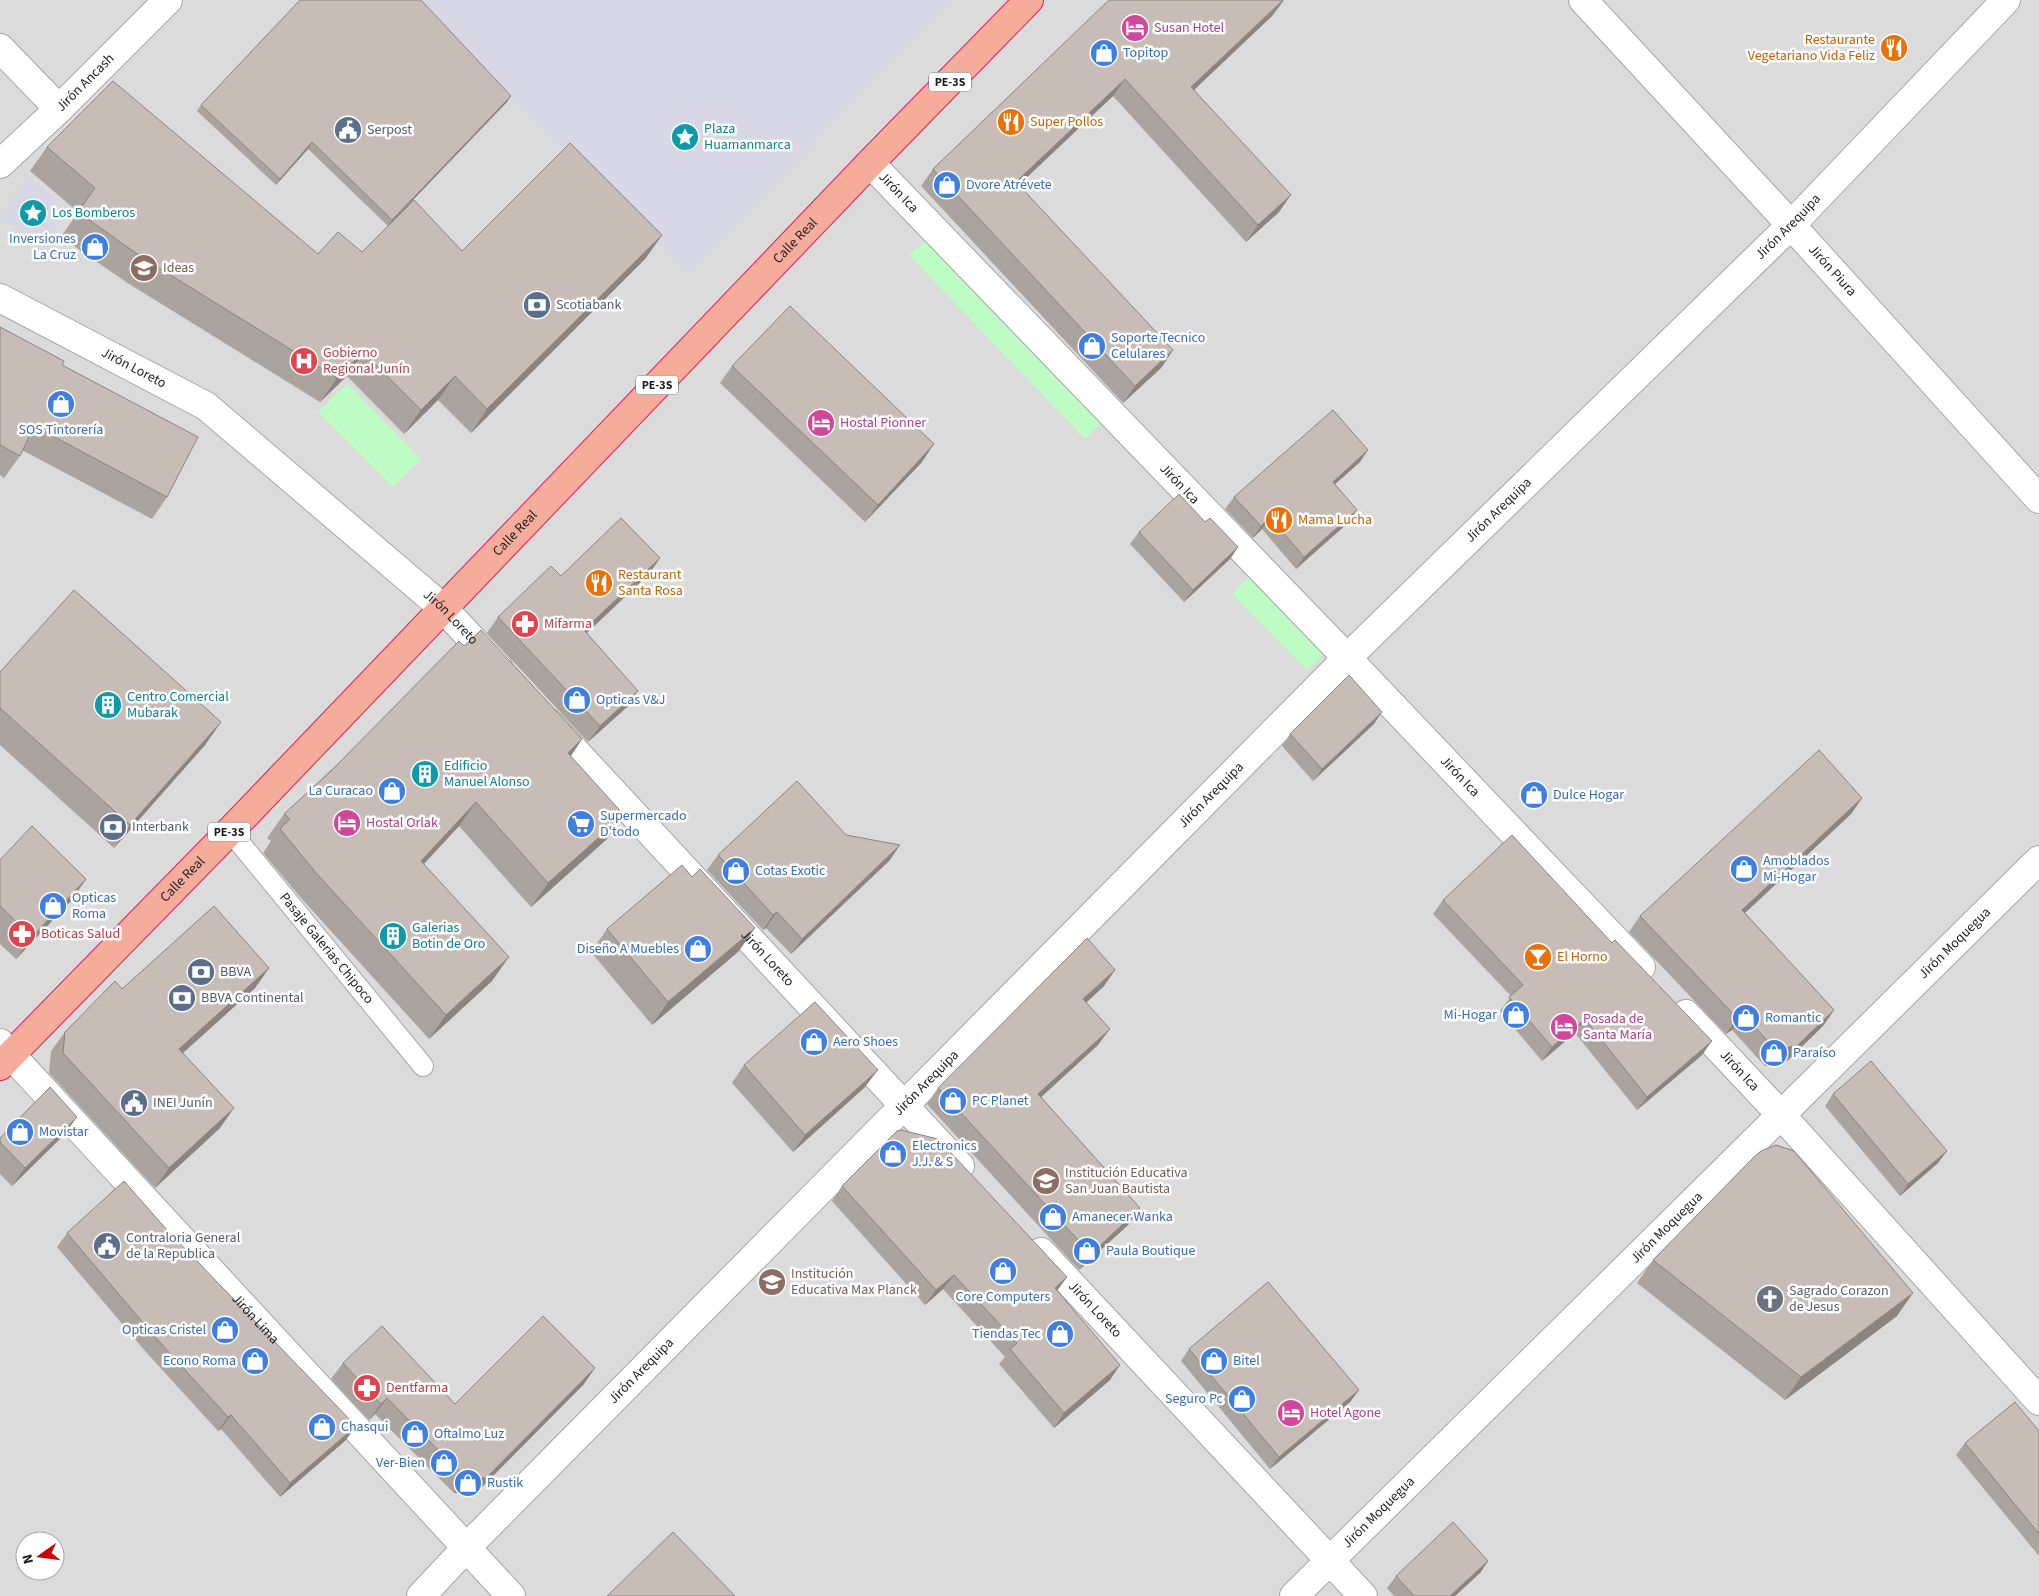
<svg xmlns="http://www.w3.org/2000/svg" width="2039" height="1596" viewBox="0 0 2039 1596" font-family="'Source Sans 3',sans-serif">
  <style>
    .residential { fill: #dcdbdb; fill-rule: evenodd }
    .park { fill: #bdfcc2 }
    .plaza { fill: #d7d7e5 }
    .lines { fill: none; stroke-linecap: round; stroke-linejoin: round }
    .service-casing { stroke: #a5a5a5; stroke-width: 22 }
    .minor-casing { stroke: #a5a5a5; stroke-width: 30 }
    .trunk-casing { stroke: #e31b61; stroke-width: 30 }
    .service { stroke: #fff; stroke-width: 20 }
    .minor { stroke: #fff; stroke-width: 28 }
    .trunk { stroke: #f5ac9a; stroke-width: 28 }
    .wall { fill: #aba39d }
    .shaded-wall { fill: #8b847f }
    .building { fill: #c7bdb6; stroke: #8b847f }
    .labels { text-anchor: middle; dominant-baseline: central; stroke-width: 5; stroke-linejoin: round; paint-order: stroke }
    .shield { fill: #fff; stroke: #626262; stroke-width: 1 }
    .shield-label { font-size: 12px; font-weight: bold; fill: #1e1e1e }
    .hotel-label { font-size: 14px; fill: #b23c85; stroke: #fff; text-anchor: start }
    .food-label { font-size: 14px; fill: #c56008; stroke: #fff; text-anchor: start }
    .shop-label { font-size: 14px; fill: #366cbe; stroke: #fff; text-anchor: start }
    .street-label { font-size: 14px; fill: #1e1e1e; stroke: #fff }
    .culture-label { font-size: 14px; fill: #0d838f; stroke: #fff; text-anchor: start }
    .service-label { font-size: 14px; fill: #4e5e75; stroke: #fff; text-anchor: start }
    .education-label { font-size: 14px; fill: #785e54; stroke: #fff; text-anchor: start }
    .health-label { font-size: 14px; fill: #be3a42; stroke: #fff; text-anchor: start }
    .worship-label { font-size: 14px; fill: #5b616d; stroke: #fff; text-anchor: start }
  </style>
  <rect width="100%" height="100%" fill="#efebe3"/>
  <path class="residential" d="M0 0H2039V1596H0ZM25 1541H55V1571H25Z"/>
  <path class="park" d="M930 237 1106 419 1085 439 909 255Z
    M347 384 421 459 393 487 318 412Z
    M1255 571 1330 648 1307 670 1232 594Z"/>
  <path class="plaza" d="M415 0H949L688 273Z
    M30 176 65 208 45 246 0 219Z"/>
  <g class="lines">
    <defs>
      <g id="service">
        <path id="s1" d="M230 831 423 1066"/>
      </g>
      <g id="minor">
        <path id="s2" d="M1583 0 1791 225 2039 499"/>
        <path d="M0 48 59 109"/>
        <path id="s3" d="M870 163 1347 658 1641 967"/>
        <path id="s4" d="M0 164 59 109 168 0"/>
        <path id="s5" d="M0 298 206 406 443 608 498 667"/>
        <path id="s6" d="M549 723 960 1166"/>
        <path id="s7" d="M1686 1014 1782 1116 2039 1401"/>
        <path id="s8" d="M0 1043 511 1596"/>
        <path id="s9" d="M1041 1252 1363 1596"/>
        <path id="s10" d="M421 1596 467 1547 1347 658 1791 225 2006 0"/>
        <path id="s11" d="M1294 1596 2039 860"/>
      </g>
      <g id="trunk">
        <path id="s12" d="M0 1066 230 831 870 163 1029 0"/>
      </g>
    </defs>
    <use href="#service" class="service-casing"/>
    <use href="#minor" class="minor-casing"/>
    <use href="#trunk" class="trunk-casing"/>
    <use href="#service" class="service"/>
    <use href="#minor" class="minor"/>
    <use href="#trunk" class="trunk"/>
  </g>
  <path class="wall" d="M1284 0 1272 16 1194 90 1279 212 1246 242 1113 96 1018 185 1173 350 1161 368 1123 403 921 186 933 169Z
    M507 102 388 226 308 149 276 185 197 111 201 105Z
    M47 147 318 254 362 252 462 251 662 235 645 259 471 433 438 400 404 434 347 376 320 402 126 282 61 237 78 212 30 171Z
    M0 327 62 365 167 497 152 519 22 450 20 456 4 478 0 475Z
    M732 366 922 462 865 522 720 383Z
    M1360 462 1335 484 1349 522 1296 569 1262 529 1253 538 1225 509 1234 497Z
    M1205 522 1238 547 1230 559 1184 602 1130 544 1139 532Z
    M660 558 649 574 587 633 627 707 588 742 487 633 498 617 561 576Z
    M464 646 582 739 571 756 607 839 531 907 459 826 424 864 492 981 429 1039 301 898 263 853 271 841 267 838 284 814Z
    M0 672 221 722 205 745 114 848 0 745Z
    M1374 724 1313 781 1282 746 1290 734Z
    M1862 798 1851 814 1745 913 1834 1010 1823 1026 1787 1061 1765 1066 1732 1030 1726 1034 1629 932 1640 916Z
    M846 835 890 860 791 954 766 928 763 930 707 870 718 855Z
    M0 860 86 879 71 901 16 959 0 944Z
    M1443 900 1702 1055 1637 1110 1575 1033 1542 1061 1500 1011 1511 996 1433 914Z
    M607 929 739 951 652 1025 591 952Z
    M269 968 255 988 183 1053 220 1128 155 1188 49 1073 51 1051 65 1032 122 989Z
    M1115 970 1104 986 1086 1003 1098 1045 1041 1097 1140 1208 1128 1225 1079 1270 927 1104 938 1088Z
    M744 1065 865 1087 793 1152 732 1083Z
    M1833 1094 1938 1163 1900 1196 1825 1106Z
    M64 1135 12 1186 0 1174V1138Z
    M842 1186 1067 1277 1057 1291 1110 1380 1054 1428 999 1364 1005 1357 943 1289 925 1305 832 1201Z
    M167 1230 346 1440 280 1497 221 1429 218 1431 146 1352 57 1247 67 1233Z
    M1653 1260 1897 1316 1785 1400 1637 1283Z
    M1189 1349 1359 1390 1350 1402 1270 1469 1181 1361Z
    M343 1363 455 1404 584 1384 475 1494 454 1493 375 1414 369 1420 331 1379Z
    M2039 1431V1556L1956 1455 1965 1443Z
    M1488 1561 1480 1573 1455 1596H1394L1387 1588 1396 1576Z"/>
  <path class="shaded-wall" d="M1284 0 1272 16 1179 104 1191 87Z
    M1125 79 1113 96 1004 199 1016 182Z
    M511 96 507 102 388 226 392 220Z
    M312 142 308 149 276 185 280 179Z
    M1291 195 1279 212 1246 242 1258 225Z
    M662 235 645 259 471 433 487 409Z
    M1173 350 1161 368 1123 403 1135 386Z
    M363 352 347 376 320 402 337 378Z
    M455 376 438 400 404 434 421 410Z
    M934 444 922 462 865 522 878 505Z
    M1368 450 1360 462 1324 494 1333 482Z
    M1357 510 1349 522 1296 569 1304 557Z
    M1270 517 1262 529 1253 538 1261 526Z
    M1238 547 1230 559 1184 602 1193 590Z
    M660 558 649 574 573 646 584 630Z
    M638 691 627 707 588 742 600 726Z
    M1382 712 1374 724 1313 781 1322 769Z
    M221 722 205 745 114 848 130 825Z
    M582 739 566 763 568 753Z
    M1862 798 1851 814 1731 926 1742 910Z
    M476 802 459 826 404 885 421 861Z
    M624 815 607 839 531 907 548 883Z
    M900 845 890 860 791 954 802 939Z
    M86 879 71 901 16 959 32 937Z
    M777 912 766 928 763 930 773 915Z
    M755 928 739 951 652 1025 668 1002Z
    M509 957 492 981 429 1039 446 1015Z
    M269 968 255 988 165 1069 179 1049Z
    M1115 970 1104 986 1072 1016 1083 999Z
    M1834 1010 1823 1026 1787 1061 1765 1066 1776 1050Z
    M1743 1014 1732 1030 1726 1034 1737 1018Z
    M1585 1019 1575 1033 1542 1061 1552 1047Z
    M1110 1029 1098 1045 1027 1110 1038 1094Z
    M1712 1041 1702 1055 1637 1110 1647 1097Z
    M878 1070 865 1087 793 1152 805 1135Z
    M234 1108 220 1128 155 1188 169 1168Z
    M77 1117 64 1135 12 1186 25 1168Z
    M1947 1151 1938 1163 1900 1196 1908 1184Z
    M1140 1208 1128 1225 1079 1270 1091 1254Z
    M954 1275 943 1289 925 1305 936 1290Z
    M1067 1277 1056 1292 1055 1288Z
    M1913 1293 1897 1316 1785 1400 1801 1377Z
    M1120 1365 1110 1380 1054 1428 1064 1413Z
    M595 1368 584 1384 475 1494 454 1493 465 1477Z
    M1359 1390 1350 1402 1270 1469 1279 1457Z
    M387 1398 375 1414 369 1420 381 1404Z
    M231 1415 221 1429 218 1431 228 1417Z
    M356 1426 346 1440 280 1497 290 1483Z
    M1488 1561 1480 1573 1455 1596H1450Z"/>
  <path class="building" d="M300 0H421L511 96 392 220 312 142 280 179 201 105Z
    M1109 0H1283L1191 87 1291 195 1258 225 1125 79 1016 182 1173 350 1135 386 933 169Z
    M113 81 318 254 338 232 362 252 414 200 462 251 570 143 662 235 487 409 455 376 421 410 363 352 337 378 143 258 78 212 95 188 47 147Z
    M790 306 934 444 878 505 732 366Z
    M0 327 64 361 62 365 198 437 167 497 34 426 20 456 0 445Z
    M1333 410 1368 450 1333 482 1357 510 1304 557 1270 517 1261 526 1234 497Z
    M1179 494 1205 522 1210 518 1238 547 1193 590 1139 532Z
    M621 518 660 558 584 630 638 691 600 726 498 617 551 566 561 576Z
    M74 590 221 722 130 825 0 708V672Z
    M481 630 582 739 568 753 624 815 548 883 476 802 421 861 509 957 446 1015 317 874 280 829 290 819 284 814 332 770 459 641 464 646Z
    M1349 675 1382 712 1322 769 1290 734Z
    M1819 750 1862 798 1742 910 1834 1010 1798 1045 1776 1050 1743 1014 1737 1018 1640 916Z
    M797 781 846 835 900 845 802 939 777 912 773 915 718 855Z
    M32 826 86 879 32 937 0 906V860Z
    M1512 835 1612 943 1615 940 1712 1041 1647 1097 1585 1019 1552 1047 1509 997 1523 985 1443 900Z
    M682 865 692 877 700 869 755 928 668 1002 607 929Z
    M214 906 269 968 179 1049 234 1108 169 1168 63 1053 65 1032 115 981 122 989Z
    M1087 938 1115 970 1083 999 1110 1029 1038 1094 1140 1208 1091 1254 938 1088Z
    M815 1002 878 1070 805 1135 744 1065Z
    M1871 1061 1947 1151 1908 1184 1833 1094Z
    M50 1087 77 1117 25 1168 0 1142V1138Z
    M901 1130 938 1139 1067 1277 1055 1288 1120 1365 1064 1413 1010 1349 1017 1343 954 1275 936 1290 842 1186 897 1131Z
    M1776 1145 1794 1151 1913 1293 1801 1377 1653 1260 1754 1157 1761 1151Z
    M124 1181 167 1230 356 1426 290 1483 231 1415 228 1417 156 1338 67 1233Z
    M1268 1282 1359 1390 1279 1457 1189 1349Z
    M543 1316 595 1368 486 1478 465 1477 387 1398 381 1404 343 1363 382 1326 455 1404Z
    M2015 1402 2039 1431V1534L1965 1443Z
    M1453 1522 1488 1561 1450 1596H1414L1396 1576Z
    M673 1532 735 1596H607Z"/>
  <defs>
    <symbol id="hotel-disc" viewBox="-11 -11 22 22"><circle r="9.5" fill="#d1479c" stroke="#fff"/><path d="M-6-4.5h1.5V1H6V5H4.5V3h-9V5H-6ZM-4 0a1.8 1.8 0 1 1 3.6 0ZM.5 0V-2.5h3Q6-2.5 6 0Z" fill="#fff"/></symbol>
    <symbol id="restaurant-disc" viewBox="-11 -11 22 22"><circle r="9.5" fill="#e8710a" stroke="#fff"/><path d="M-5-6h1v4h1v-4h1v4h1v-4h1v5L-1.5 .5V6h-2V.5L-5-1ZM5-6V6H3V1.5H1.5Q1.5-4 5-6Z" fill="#fff"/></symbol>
    <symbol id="shop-disc" viewBox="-11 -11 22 22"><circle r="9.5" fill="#3f7fe0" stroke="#fff"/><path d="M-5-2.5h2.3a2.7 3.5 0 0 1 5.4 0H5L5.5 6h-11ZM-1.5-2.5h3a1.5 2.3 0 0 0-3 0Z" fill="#fff"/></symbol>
    <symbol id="civic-disc" viewBox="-11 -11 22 22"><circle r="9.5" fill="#5c6f8a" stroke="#fff"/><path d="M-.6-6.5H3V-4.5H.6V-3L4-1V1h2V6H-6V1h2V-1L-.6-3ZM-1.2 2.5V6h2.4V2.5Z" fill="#fff"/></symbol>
    <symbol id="sight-disc" viewBox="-11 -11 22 22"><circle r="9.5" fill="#0f9aa8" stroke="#fff"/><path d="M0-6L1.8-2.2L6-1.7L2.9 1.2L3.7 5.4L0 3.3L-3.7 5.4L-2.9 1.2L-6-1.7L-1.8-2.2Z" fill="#fff"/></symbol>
    <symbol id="school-disc" viewBox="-11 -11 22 22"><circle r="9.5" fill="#8d6e63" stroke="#fff"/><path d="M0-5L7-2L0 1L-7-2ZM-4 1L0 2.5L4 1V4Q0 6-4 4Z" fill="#fff"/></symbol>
    <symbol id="bank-disc" viewBox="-11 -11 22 22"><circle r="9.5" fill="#5c6f8a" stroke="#fff"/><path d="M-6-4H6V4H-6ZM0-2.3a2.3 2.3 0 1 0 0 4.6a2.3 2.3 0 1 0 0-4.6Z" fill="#fff"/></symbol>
    <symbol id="hospital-disc" viewBox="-11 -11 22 22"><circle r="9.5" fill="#e0444e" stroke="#fff"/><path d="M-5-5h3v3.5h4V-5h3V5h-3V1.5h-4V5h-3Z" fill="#fff"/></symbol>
    <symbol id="pharmacy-disc" viewBox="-11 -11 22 22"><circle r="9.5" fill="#e0444e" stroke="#fff"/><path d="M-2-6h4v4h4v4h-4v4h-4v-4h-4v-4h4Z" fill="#fff"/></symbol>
    <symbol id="building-disc" viewBox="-11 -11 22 22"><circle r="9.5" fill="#0f9aa8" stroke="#fff"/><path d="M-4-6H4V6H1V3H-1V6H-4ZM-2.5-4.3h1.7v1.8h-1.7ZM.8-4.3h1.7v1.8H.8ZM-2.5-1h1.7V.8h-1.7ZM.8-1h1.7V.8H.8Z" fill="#fff"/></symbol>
    <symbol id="supermarket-disc" viewBox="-11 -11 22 22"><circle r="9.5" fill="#3f7fe0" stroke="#fff"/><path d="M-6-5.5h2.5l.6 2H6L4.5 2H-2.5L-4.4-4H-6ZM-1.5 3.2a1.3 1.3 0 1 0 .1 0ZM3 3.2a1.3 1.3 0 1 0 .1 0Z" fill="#fff"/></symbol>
    <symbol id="bar-disc" viewBox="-11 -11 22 22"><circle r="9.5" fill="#e8710a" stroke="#fff"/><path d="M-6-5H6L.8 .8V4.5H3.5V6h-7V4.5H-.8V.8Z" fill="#fff"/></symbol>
    <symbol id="church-disc" viewBox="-11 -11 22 22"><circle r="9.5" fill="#6b7280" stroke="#fff"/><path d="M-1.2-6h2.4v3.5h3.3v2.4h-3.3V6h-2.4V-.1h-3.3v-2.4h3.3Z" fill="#fff"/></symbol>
  </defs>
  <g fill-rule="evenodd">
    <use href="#hotel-disc" x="1119" y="12" width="32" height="32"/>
    <use href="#restaurant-disc" x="1878" y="32" width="32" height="32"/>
    <use href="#shop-disc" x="1088" y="37" width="32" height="32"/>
    <use href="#restaurant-disc" x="995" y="106" width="32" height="32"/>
    <use href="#civic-disc" x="332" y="114" width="32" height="32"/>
    <use href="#sight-disc" x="669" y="121" width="32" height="32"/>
    <use href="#shop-disc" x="931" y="169" width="32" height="32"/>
    <use href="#sight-disc" x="17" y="197" width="32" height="32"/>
    <use href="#shop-disc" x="79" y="231" width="32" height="32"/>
    <use href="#school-disc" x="128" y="252" width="32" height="32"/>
    <use href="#bank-disc" x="521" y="289" width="32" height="32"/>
    <use href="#shop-disc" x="1076" y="330" width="32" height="32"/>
    <use href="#hospital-disc" x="288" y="345" width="32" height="32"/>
    <use href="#shop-disc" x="45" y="388" width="32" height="32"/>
    <use href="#hotel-disc" x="805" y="407" width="32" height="32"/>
    <use href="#restaurant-disc" x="1263" y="504" width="32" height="32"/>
    <use href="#restaurant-disc" x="583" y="567" width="32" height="32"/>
    <use href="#pharmacy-disc" x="509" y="608" width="32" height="32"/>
    <use href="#shop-disc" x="561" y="684" width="32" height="32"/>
    <use href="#building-disc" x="92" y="689" width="32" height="32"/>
    <use href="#building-disc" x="409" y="758" width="32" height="32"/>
    <use href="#shop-disc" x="376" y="775" width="32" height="32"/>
    <use href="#shop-disc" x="1518" y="779" width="32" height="32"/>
    <use href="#hotel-disc" x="331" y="807" width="32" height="32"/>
    <use href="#supermarket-disc" x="565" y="808" width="32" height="32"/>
    <use href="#bank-disc" x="97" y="811" width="32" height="32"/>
    <use href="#shop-disc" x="1728" y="853" width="32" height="32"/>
    <use href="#shop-disc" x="720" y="855" width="32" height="32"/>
    <use href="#shop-disc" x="37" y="890" width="32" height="32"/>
    <use href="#pharmacy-disc" x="6" y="918" width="32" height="32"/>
    <use href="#building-disc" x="377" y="920" width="32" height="32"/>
    <use href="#shop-disc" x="682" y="933" width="32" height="32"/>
    <use href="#bar-disc" x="1522" y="941" width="32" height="32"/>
    <use href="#bank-disc" x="185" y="956" width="32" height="32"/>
    <use href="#bank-disc" x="166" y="982" width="32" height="32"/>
    <use href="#shop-disc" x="1500" y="999" width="32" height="32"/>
    <use href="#shop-disc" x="1730" y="1002" width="32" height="32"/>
    <use href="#hotel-disc" x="1548" y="1011" width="32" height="32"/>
    <use href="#shop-disc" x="798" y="1026" width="32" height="32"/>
    <use href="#shop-disc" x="1758" y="1037" width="32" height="32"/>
    <use href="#shop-disc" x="937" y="1085" width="32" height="32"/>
    <use href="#civic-disc" x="118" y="1087" width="32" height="32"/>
    <use href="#shop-disc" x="4" y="1116" width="32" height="32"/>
    <use href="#shop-disc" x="877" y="1138" width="32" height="32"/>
    <use href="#school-disc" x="1030" y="1165" width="32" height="32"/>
    <use href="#shop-disc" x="1037" y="1201" width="32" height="32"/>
    <use href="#civic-disc" x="91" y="1230" width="32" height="32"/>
    <use href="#shop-disc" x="1071" y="1235" width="32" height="32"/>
    <use href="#shop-disc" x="987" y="1255" width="32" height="32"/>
    <use href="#school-disc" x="756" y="1266" width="32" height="32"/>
    <use href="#church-disc" x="1754" y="1283" width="32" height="32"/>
    <use href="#shop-disc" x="209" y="1314" width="32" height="32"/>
    <use href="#shop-disc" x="1044" y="1318" width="32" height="32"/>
    <use href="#shop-disc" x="239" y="1345" width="32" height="32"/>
    <use href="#shop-disc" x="1198" y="1345" width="32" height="32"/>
    <use href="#pharmacy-disc" x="351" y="1372" width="32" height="32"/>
    <use href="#shop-disc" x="1226" y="1383" width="32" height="32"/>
    <use href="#hotel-disc" x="1275" y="1397" width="32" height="32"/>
    <use href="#shop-disc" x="306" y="1411" width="32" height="32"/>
    <use href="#shop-disc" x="399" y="1418" width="32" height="32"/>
    <use href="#shop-disc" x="428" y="1447" width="32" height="32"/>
    <use href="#shop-disc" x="452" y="1467" width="32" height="32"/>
  </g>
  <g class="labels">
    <g class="shield">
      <rect x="929" y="72.5" width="42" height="19" rx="4"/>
      <rect x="636" y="375.5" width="42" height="19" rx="4"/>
      <rect x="208" y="822.5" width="42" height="19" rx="4"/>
    </g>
    <g class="shield-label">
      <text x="950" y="82">PE-3S</text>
      <text x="657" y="385">PE-3S</text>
      <text x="229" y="832">PE-3S</text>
    </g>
    <g class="hotel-label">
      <text x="1154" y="28">Susan Hotel</text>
      <text x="840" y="423">Hostal Pionner</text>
      <text x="366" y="823">Hostal Orlak</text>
      <text x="1583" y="1019">Posada de<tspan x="1583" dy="16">Santa María</tspan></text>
      <text x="1310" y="1413">Hotel Agone</text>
    </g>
    <g class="food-label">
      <text x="1875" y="40" text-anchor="end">Restaurante<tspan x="1875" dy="16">Vegetariano Vida Feliz</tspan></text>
      <text x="1030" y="122">Super Pollos</text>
      <text x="1298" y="520">Mama Lucha</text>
      <text x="618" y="575">Restaurant<tspan x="618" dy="16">Santa Rosa</tspan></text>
      <text x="1557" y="957">El Horno</text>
    </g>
    <g class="shop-label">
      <text x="1123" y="53">Topitop</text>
      <text x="966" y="185">Dvore Atrévete</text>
      <text x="76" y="239" text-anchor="end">Inversiones<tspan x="76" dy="16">La Cruz</tspan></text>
      <text x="1111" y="338">Soporte Tecnico<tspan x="1111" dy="16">Celulares</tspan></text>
      <text x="61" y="430" text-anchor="middle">SOS Tintorería</text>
      <text x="596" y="700">Opticas V&amp;J</text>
      <text x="373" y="791" text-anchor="end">La Curacao</text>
      <text x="1553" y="795">Dulce Hogar</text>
      <text x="600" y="816">Supermercado<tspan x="600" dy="16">D'todo</tspan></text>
      <text x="1763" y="861">Amoblados<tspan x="1763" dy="16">Mi-Hogar</tspan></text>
      <text x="755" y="871">Cotas Exotic</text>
      <text x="72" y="898">Opticas<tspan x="72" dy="16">Roma</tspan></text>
      <text x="679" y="949" text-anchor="end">Diseño A Muebles</text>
      <text x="1497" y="1015" text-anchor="end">Mi-Hogar</text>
      <text x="1765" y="1018">Romantic</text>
      <text x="833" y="1042">Aero Shoes</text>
      <text x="1793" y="1053">Paraíso</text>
      <text x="972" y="1101">PC Planet</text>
      <text x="39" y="1132">Movistar</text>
      <text x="912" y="1146">Electronics<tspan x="912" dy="16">J.J. &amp; S</tspan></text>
      <text x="1072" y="1217">Amanecer Wanka</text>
      <text x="1106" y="1251">Paula Boutique</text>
      <text x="1003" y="1297" text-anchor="middle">Core Computers</text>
      <text x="206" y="1330" text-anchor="end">Opticas Cristel</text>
      <text x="1041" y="1334" text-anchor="end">Tiendas Tec</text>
      <text x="236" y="1361" text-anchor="end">Econo Roma</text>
      <text x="1233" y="1361">Bitel</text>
      <text x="1223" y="1399" text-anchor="end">Seguro Pc</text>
      <text x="341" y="1427">Chasqui</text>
      <text x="434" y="1434">Oftalmo Luz</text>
      <text x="425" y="1463" text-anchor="end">Ver-Bien</text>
      <text x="487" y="1483">Rustik</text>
    </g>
    <g class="street-label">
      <text stroke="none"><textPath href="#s4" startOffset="118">Jirón Ancash</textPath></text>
      <text stroke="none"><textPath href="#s3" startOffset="41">Jirón Ica</textPath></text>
      <text stroke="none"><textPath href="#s10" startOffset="1935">Jirón Arequipa</textPath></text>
      <text stroke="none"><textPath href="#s12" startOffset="1146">Calle Real</textPath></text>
      <text stroke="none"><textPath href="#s2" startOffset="368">Jirón Piura</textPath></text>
      <text stroke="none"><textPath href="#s5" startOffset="151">Jirón Loreto</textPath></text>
      <text stroke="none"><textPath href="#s3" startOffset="446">Jirón Ica</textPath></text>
      <text stroke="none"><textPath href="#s10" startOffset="1530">Jirón Arequipa</textPath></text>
      <text stroke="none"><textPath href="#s12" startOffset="741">Calle Real</textPath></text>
      <text stroke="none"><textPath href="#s5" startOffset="556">Jirón Loreto</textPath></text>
      <text stroke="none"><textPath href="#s3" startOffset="851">Jirón Ica</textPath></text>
      <text stroke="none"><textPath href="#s10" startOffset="1125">Jirón Arequipa</textPath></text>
      <text stroke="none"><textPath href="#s12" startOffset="261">Calle Real</textPath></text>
      <text stroke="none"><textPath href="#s11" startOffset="929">Jirón Moquegua</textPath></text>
      <text stroke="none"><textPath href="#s1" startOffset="152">Pasaje Galerias Chipoco</textPath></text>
      <text stroke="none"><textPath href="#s6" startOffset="321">Jirón Loreto</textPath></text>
      <text stroke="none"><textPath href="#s7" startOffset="78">Jirón Ica</textPath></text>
      <text stroke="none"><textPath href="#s10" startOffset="720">Jirón Arequipa</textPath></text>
      <text stroke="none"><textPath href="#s11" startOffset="524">Jirón Moquegua</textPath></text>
      <text stroke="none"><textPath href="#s9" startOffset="79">Jirón Loreto</textPath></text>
      <text stroke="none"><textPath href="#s8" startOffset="376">Jirón Lima</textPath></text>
      <text stroke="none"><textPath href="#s10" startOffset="315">Jirón Arequipa</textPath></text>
      <text stroke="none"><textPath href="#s11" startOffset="119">Jirón Moquegua</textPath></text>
    </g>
    <g class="culture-label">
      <text x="704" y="129">Plaza<tspan x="704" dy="16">Huamanmarca</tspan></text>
      <text x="52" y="213">Los Bomberos</text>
      <text x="127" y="697">Centro Comercial<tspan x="127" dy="16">Mubarak</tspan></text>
      <text x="444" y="766">Edificio<tspan x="444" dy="16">Manuel Alonso</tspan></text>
      <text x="412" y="928">Galerias<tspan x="412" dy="16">Botin de Oro</tspan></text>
    </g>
    <g class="service-label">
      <text x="367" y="130">Serpost</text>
      <text x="556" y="305">Scotiabank</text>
      <text x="132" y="827">Interbank</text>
      <text x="220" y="972">BBVA</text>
      <text x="201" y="998">BBVA Continental</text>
      <text x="153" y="1103">INEI Junín</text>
      <text x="126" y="1238">Contraloria General<tspan x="126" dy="16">de la Republica</tspan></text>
    </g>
    <g class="education-label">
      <text x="163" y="268">Ideas</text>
      <text x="1065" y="1173">Institución Educativa<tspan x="1065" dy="16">San Juan Bautista</tspan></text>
      <text x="791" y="1274">Institución<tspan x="791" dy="16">Educativa Max Planck</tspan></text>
    </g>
    <g class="health-label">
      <text x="323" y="353">Gobierno<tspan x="323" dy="16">Regional Junín</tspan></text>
      <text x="544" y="624">Mifarma</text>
      <text x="41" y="934">Boticas Salud</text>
      <text x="386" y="1388">Dentfarma</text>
    </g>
    <g class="worship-label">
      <text x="1789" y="1291">Sagrado Corazon<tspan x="1789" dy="16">de Jesus</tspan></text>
    </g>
  </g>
  <g transform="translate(40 1556) rotate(256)"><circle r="24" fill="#ffffff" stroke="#a5a5a5"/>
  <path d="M0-4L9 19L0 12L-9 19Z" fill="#cc0002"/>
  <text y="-8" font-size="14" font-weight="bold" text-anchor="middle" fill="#1e1e1e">N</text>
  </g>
</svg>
